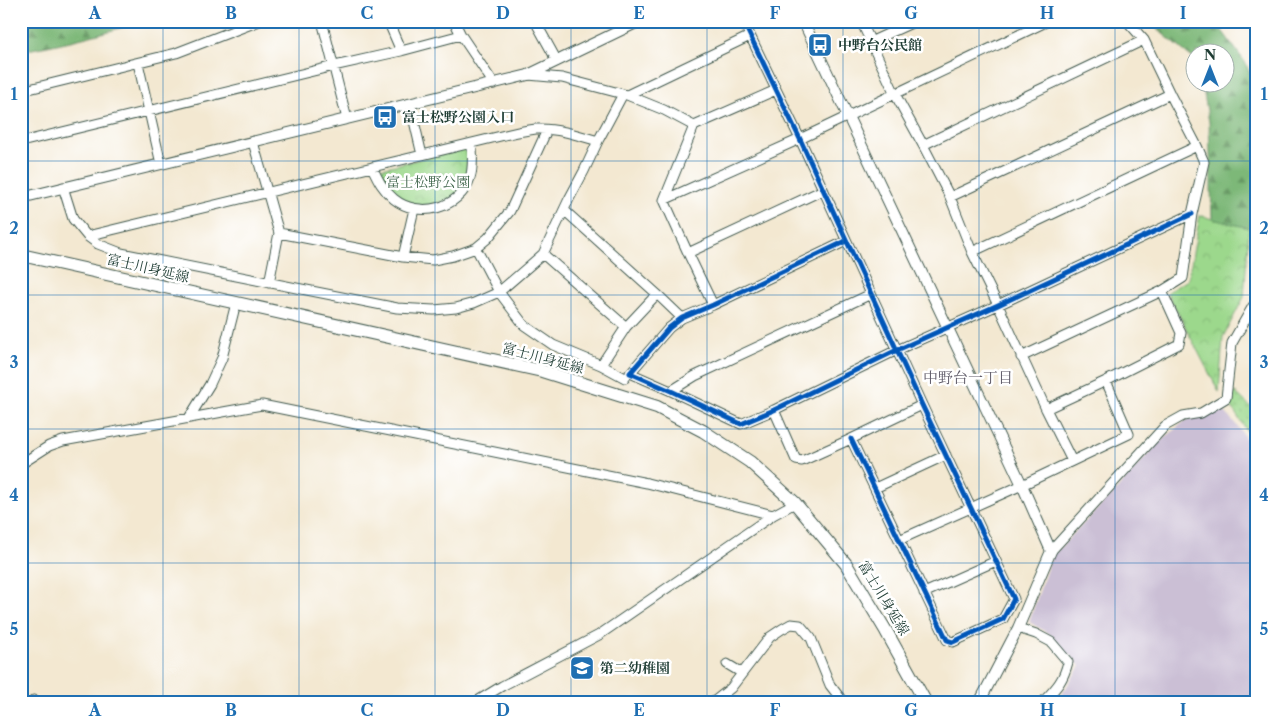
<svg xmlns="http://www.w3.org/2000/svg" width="1278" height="724" viewBox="0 0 1278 724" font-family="'Libre Caslon Text','Noto Serif JP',serif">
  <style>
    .industrial { fill: #cbbfd5 }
    .grass { fill: url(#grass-dots); stroke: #5e8a60 }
    .forest { fill: url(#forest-firs); stroke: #4e7a56 }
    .park { fill: url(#park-crowns); stroke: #5e8a60 }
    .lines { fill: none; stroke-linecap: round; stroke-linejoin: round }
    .minor-casing { stroke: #3f574c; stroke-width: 11 }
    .tertiary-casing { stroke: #3f574c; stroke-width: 12 }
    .primary-casing { stroke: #3f574c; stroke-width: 14 }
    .minor { stroke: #fff; stroke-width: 9 }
    .tertiary { stroke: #fff; stroke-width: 10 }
    .primary { stroke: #fff; stroke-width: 12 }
    .cycleway-casing { stroke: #fff; stroke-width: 8 }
    .cycleway { stroke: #0057b8; stroke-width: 5 }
    .grid { fill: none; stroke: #1f6fb2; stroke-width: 1; stroke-opacity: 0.55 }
    .labels { text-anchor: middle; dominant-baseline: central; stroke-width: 5; stroke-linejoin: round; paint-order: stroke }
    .poi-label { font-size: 14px; font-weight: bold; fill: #1f3d34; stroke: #fff; text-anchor: start }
    .park-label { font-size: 14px; fill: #3e644a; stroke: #fff }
    .street-label { font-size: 14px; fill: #1f3d34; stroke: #fff }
    .neighbourhood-label { font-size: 15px; fill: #5f5b68; stroke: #fff }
    .neatline { fill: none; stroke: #1f6fb2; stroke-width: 2 }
    .grid-label { font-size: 16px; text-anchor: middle; font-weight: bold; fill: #1f6fb2 }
  </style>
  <defs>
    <pattern id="grass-dots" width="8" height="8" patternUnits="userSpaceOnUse" patternTransform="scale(1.25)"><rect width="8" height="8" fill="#9cd88c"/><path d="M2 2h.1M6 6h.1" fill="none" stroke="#86ba79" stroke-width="1.8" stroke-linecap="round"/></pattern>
    <pattern id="forest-firs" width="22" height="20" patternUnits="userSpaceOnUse" patternTransform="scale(1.25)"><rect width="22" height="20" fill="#7db878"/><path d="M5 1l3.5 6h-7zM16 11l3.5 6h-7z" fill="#669763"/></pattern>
    <pattern id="park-crowns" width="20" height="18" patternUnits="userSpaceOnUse" patternTransform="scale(1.25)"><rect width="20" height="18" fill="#9cd88c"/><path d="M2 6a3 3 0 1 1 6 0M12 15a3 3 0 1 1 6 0" fill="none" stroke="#86ba79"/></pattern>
  </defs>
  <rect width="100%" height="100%" fill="#fff"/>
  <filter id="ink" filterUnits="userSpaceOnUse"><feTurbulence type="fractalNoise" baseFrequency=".02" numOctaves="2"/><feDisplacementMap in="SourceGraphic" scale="10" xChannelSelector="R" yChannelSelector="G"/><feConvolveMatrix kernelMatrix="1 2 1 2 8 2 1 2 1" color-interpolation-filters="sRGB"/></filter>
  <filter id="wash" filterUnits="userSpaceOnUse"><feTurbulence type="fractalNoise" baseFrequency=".0096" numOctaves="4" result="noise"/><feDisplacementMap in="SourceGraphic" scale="20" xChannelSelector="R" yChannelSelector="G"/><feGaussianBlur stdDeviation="1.12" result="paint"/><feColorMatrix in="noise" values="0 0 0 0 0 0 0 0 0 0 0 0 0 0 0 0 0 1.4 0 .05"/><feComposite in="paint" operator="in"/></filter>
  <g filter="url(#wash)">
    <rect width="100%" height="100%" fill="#f3e8d1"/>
    <path class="industrial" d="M1220 406 1238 427 1257 455V703H1056L1080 666 1048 633 1029 622 1051 557 1118 488 1158 443 1185 421Z"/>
    <path class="grass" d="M1235 392 1257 413V446L1228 402Z"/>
    <path class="forest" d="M21 21H144C104 33 63 44 21 51Z
      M1147 21H1215L1245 62 1257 89V203L1249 228 1212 219 1209 122 1202 83 1226 82V52H1196L1195 60Z"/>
    <path class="park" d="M468 148 469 168 463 185 452 198 432 205H414L403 200 387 187 378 169Z
      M1200 215 1212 219 1249 228 1244 297 1223 337 1219 392 1167 292 1188 280Z"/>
  </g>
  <g filter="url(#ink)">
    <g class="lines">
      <defs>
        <path id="minor" d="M322 21 347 119
          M388 21 401 51
          M454 21 461 35 494 84
          M535 21 557 61
          M743 21 800 139 922 405 1014 599 1003 619 953 642 947 640 851 439
          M861 21 895 94 923 145 950 197 972 252 998 305 1046 409 1072 461
          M870 42 916 21
          M138 63 161 164
          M528 75 562 78 627 95 664 110 694 126
          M21 91 176 53 259 21
          M627 95 750 36
          M410 104 422 155
          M21 142 334 66 401 51 461 35
          M253 142 279 233 269 283
          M923 145 1144 40
          M372 167C378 180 383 190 394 199 419 219 460 209 470 178 474 167 472 155 472 143
          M63 187 73 219 87 236 98 244 121 253 397 308 434 310 456 308 474 303 499 292 543 254 569 199 584 171 598 141 623 94
          M950 197 1170 94
          M664 200 800 139 1048 21
          M564 210 657 294 682 318
          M279 233 403 257 433 260 453 256 476 248 488 238 510 211 547 130
          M87 236 509 134C518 132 527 130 536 129 557 128 578 135 598 141
          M846 241 713 305 682 318 669 328 630 373 671 391 741 424 774 410 897 350 998 305 1192 214
          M476 248 499 292 524 325 553 345 601 365 625 378
          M972 252 1197 146
          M688 253 823 190
          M543 254 626 327
          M403 257 414 209
          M713 305 688 253 664 200 694 126 776 90
          M1021 357 1162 291 1183 278 1192 214 1204 162 1197 146 1170 94 1144 40 1127 21
          M601 365 626 327 657 294
          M671 391 695 376 871 294
          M1046 409 1106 381 1179 344 1181 333 1162 291
          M774 410 796 460 802 461 851 439 922 405
          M189 418 210 384 222 358 236 303
          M21 464 49 446 63 441 262 405 647 483 773 515
          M875 488 946 455
          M899 540 1022 485 1129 434 1106 381
          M1051 551 1165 426 1183 416 1201 413 1226 398 1232 343 1253 306 1257 311
          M924 593 996 561
          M1018 628 1036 634 1051 642 1068 662C1063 682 1056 688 1042 703
          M727 664 742 673
          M34 700 35 703
          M474 703 502 686 599 635 773 515 795 503
          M712 703 731 688 770 637 782 629 791 624 800 625 811 638 830 685 844 703"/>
        <path id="tertiary" d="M803 21 1022 485 1051 551 1018 628 979 703
          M21 198 528 75 640 21"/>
        <path id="primary" d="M21 255 542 371 657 407 703 431 750 462 795 503 846 564 886 631 926 703"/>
      </defs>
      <use href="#minor" class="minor-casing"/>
      <use href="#tertiary" class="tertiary-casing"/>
      <use href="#primary" class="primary-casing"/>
      <use href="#minor" class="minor"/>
      <use href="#tertiary" class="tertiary"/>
      <use href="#primary" class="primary"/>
      <defs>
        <path id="cycleway" d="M743 21 800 139 922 405 1014 599 1003 619 953 642 947 640 851 439
          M846 241 713 305 682 318 669 328 630 373 671 391 741 424 774 410 897 350 998 305 1192 214"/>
      </defs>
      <use href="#cycleway" class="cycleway-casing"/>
      <use href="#cycleway" class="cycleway"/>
    </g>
  </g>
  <path class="grid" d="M163 21V703M299 21V703M435 21V703M571 21V703M707 21V703M843 21V703M979 21V703M1115 21V703M21 161H1257M21 295H1257M21 429H1257M21 563H1257"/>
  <defs>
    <symbol id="bus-square" viewBox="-11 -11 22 22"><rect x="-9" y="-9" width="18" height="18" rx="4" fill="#1f6fb2" stroke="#fff"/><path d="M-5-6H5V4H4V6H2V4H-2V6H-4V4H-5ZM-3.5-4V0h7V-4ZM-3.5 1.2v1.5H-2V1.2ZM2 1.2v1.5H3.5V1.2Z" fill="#fff"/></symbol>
    <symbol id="school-square" viewBox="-11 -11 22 22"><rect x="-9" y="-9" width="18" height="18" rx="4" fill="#1f6fb2" stroke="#fff"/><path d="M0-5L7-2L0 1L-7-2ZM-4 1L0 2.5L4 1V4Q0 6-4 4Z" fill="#fff"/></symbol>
  </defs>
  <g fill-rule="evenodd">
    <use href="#bus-square" x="806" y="31" width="28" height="28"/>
    <use href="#bus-square" x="371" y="103" width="28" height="28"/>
    <use href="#school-square" x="568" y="654" width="28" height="28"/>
  </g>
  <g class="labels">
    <g class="poi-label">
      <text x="838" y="45">中野台公民館</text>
      <text x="402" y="117">富士松野公園入口</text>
      <text x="600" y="668">第二幼稚園</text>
    </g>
    <g class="park-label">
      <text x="428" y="182">富士松野公園</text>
    </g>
    <g class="street-label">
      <text transform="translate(148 268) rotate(13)">富士川身延線</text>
      <text transform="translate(543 358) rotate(15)">富士川身延線</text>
      <text transform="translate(884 598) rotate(59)">富士川身延線</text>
    </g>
    <g class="neighbourhood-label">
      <text x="968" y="377">中野台一丁目</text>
    </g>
  </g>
  <rect width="1278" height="724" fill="none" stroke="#fff" stroke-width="55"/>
  <g transform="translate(1210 68)"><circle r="24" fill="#ffffff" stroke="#a5b1ae"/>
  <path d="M0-4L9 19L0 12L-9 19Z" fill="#1f6fb2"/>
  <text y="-8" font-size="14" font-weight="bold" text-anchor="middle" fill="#1f3d34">N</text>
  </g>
  <rect x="28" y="28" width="1222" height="668" class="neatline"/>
  <g class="grid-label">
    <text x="95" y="19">A</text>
    <text x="231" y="19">B</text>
    <text x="367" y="19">C</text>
    <text x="503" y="19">D</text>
    <text x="639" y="19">E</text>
    <text x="775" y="19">F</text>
    <text x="911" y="19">G</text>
    <text x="1047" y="19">H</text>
    <text x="1183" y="19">I</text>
    <text x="14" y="100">1</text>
    <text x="1264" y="100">1</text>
    <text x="14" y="234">2</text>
    <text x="1264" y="234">2</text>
    <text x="14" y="368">3</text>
    <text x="1264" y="368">3</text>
    <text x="14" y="501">4</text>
    <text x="1264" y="501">4</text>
    <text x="14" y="635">5</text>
    <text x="1264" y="635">5</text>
    <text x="95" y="716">A</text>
    <text x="231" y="716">B</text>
    <text x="367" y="716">C</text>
    <text x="503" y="716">D</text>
    <text x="639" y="716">E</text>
    <text x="775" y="716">F</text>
    <text x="911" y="716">G</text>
    <text x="1047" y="716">H</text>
    <text x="1183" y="716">I</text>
  </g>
</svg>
